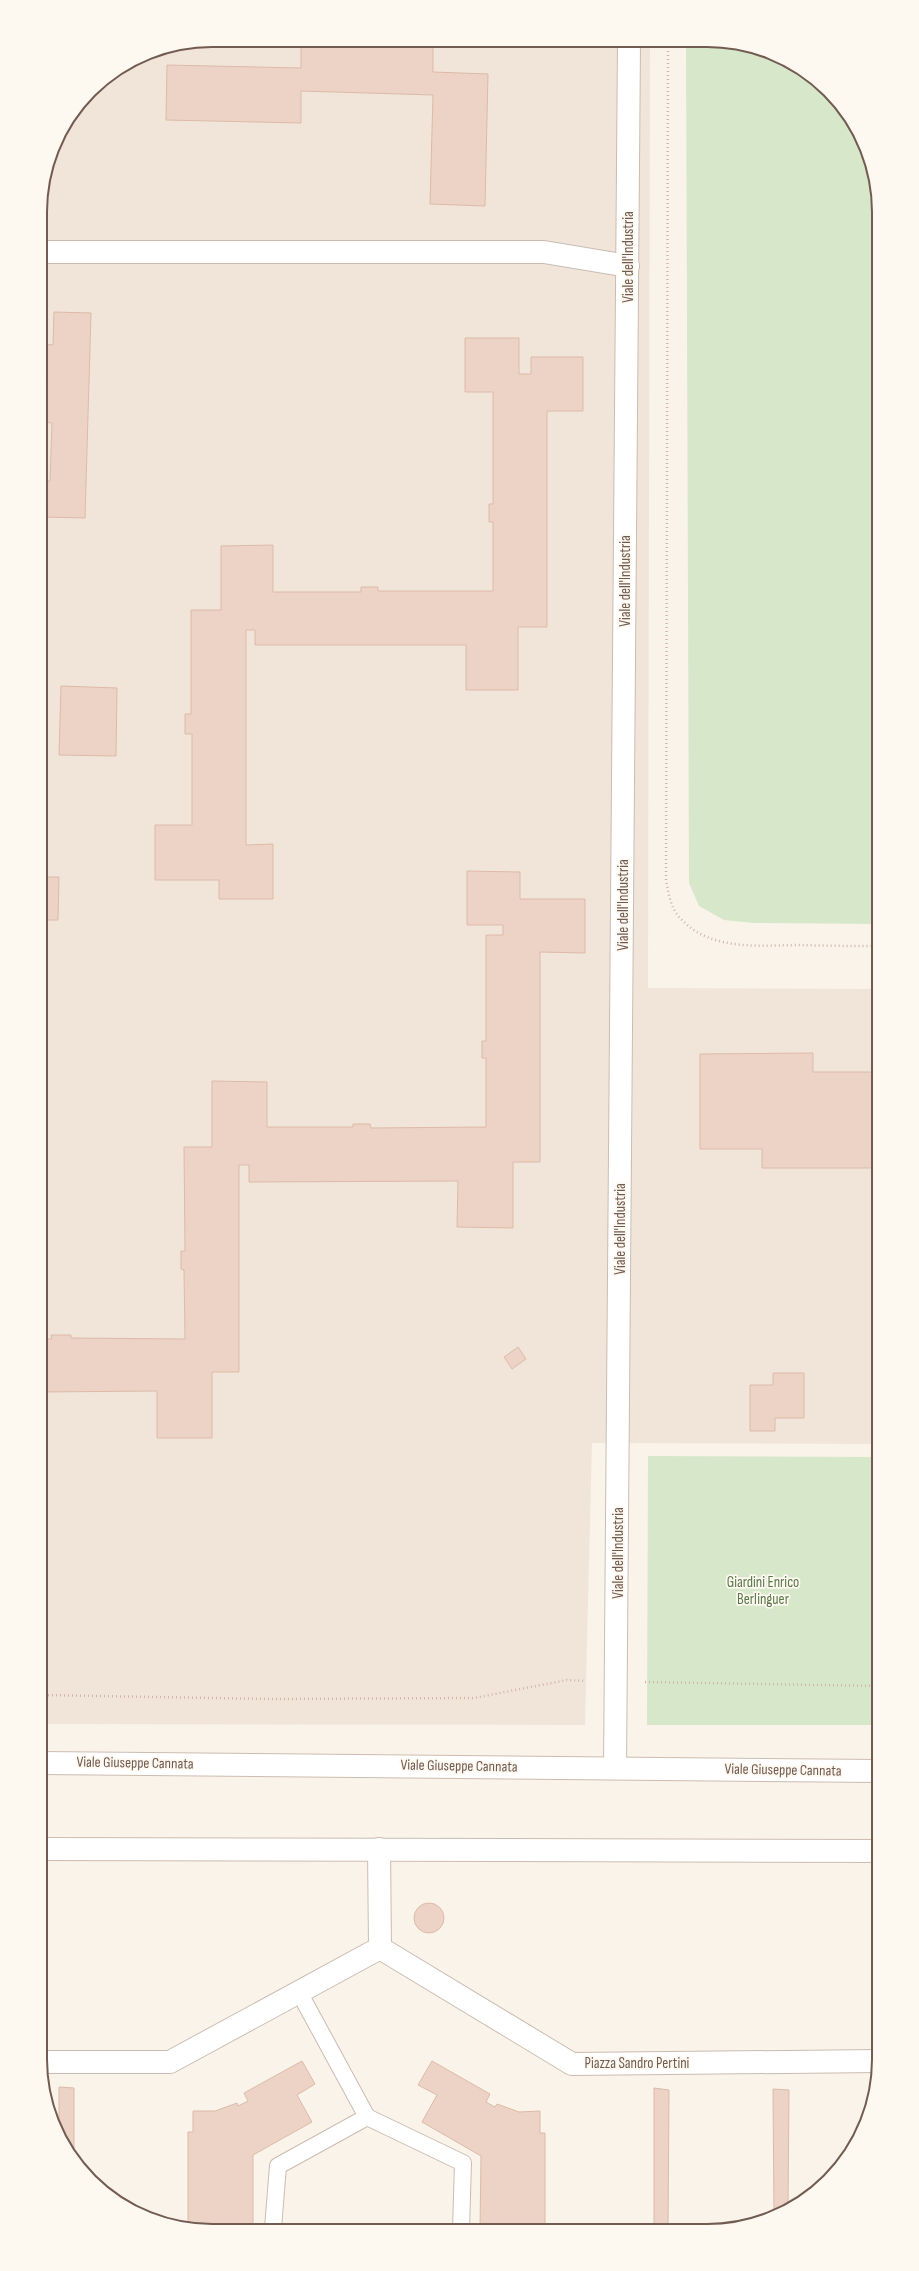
<svg xmlns="http://www.w3.org/2000/svg" width="919" height="2271" viewBox="0 0 919 2271" font-family="'Sofia Sans Condensed',sans-serif">
  <style>
    .residential { fill: #f1e5da }
    .green { fill: #d7e7ca }
    .building { fill: #ecd3c5; stroke: #ddbaa8 }
    .lines { fill: none; stroke-linecap: round; stroke-linejoin: round }
    .lane-casing { stroke: #cbbcb1; stroke-width: 18 }
    .street-casing { stroke: #cbbcb1; stroke-width: 24 }
    .secondary-casing { stroke: #cdbcaf; stroke-width: 24 }
    .path { stroke: #d1b6a8; stroke-width: 2.5; stroke-dasharray: 1 3; stroke-linecap: butt }
    .lane { stroke: #fff; stroke-width: 16 }
    .street { stroke: #fff; stroke-width: 22 }
    .secondary { stroke: #fff; stroke-width: 22 }
    .labels { text-anchor: middle; dominant-baseline: central; stroke-width: 3.5; stroke-linejoin: round; paint-order: stroke }
    .street-label { font-size: 15px; fill: #725b50; stroke: #fdf8f0 }
    .park-label { font-size: 15px; fill: #59774a; stroke: #fdf8f0 }
    .rim { fill: none; stroke: #725b50; stroke-width: 2 }
  </style>
  <rect width="100%" height="100%" fill="#faf3ea"/>
  <path class="residential" d="M212 40 650 43 648 988 879 989V1444L592 1443 585 1725 40 1724V201L58 136 98 83 146 53Z"/>
  <path class="green" d="M686 43C703 43 724 40 741 43 804 56 853 107 873 167 877 181 877 198 879 212V924L754 923 724 920 699 906 689 883Z
    M648 1456 879 1457V1725H647Z"/>
  <path class="building" d="M301 41H433V72L488 74 485 206 430 204 433 95 301 91V123L166 120 167 65 301 68Z
    M54 312 91 313 85 518 41 517 42 481H50L52 423 40 422V344L53 345Z
    M465 338H519V374H531V357H583V411H547V627H518V690H466V645H255V630H246V845L273 844V899H219V880H155V825H192V734H185V714H191V610H221V546L273 545V592H361V587H378V591H493V522H489V504H493V392H465Z
    M40 566H43L42 611H40Z
    M61 686 117 688 116 756 59 755Z
    M467 871 520 872V899H585V953L540 952V1162H513V1228L457 1227 458 1181 249 1182V1165H239V1372H212V1438H157V1391L40 1392V1339H52L51 1335H71V1338L185 1339 184 1270 181 1269V1251H185L184 1147H212V1081L267 1082V1127H353V1124H370L371 1128 486 1127V1058H482V1041H486V935H503V925H467Z
    M40 877H59L58 920H40Z
    M813 1053V1072H879V1242H873L874 1168H762V1149H700V1054Z
    M518 1347 526 1359 512 1369 504 1357Z
    M773 1373H804V1418H775V1431H750V1385H773Z
    M414 1918a15 15 0 1 1 30 0a15 15 0 1 1-30 0Z
    M302 2061 315 2084 297 2095 312 2122 253 2155V2228H198V2225H188V2132H193V2111H215L237 2103 238 2106 248 2101 244 2093Z
    M432 2061 490 2094 486 2102 495 2107 497 2104 519 2112 540 2111V2133H545V2226L535 2225V2230H480L481 2156 422 2122 437 2095 418 2085Z
    M59 2087 74 2088V2158L63 2145 59 2135Z
    M654 2088 669 2090 668 2231H654Z
    M773 2089 789 2090 788 2210 774 2216Z"/>
  <g class="lines">
    <defs>
      <path id="lane" d="M299 1992 367 2117 463 2163 461 2229
        M273 2228 278 2166 367 2117"/>
      <path id="street" d="M40 252H544L628 266
        M615 1768 629 43
        M379 1849 380 1948
        M380 1948 572 2064 879 2061
        M40 2062H170L380 1948"/>
      <path id="secondary" d="M40 1763 879 1771
        M40 1849 879 1851"/>
    </defs>
    <use href="#lane" class="lane-casing"/>
    <use href="#street" class="street-casing"/>
    <use href="#secondary" class="secondary-casing"/>
    <path class="path" d="M668 43 666 880C669 896 671 910 683 921 713 952 764 945 803 945 828 946 853 946 879 946
      M645 1682 879 1686
      M40 1695 272 1699 474 1698 567 1680 586 1681"/>
    <use href="#lane" class="lane"/>
    <use href="#street" class="street"/>
    <use href="#secondary" class="secondary"/>
  </g>
  <g class="labels">
    <g class="street-label">
      <text transform="translate(628 257) rotate(-90)">Viale dell'Industria</text>
      <text transform="translate(625 581) rotate(-90)">Viale dell'Industria</text>
      <text transform="translate(623 905) rotate(-90)">Viale dell'Industria</text>
      <text transform="translate(620 1229) rotate(-90)">Viale dell'Industria</text>
      <text transform="translate(618 1553) rotate(-90)">Viale dell'Industria</text>
      <text transform="translate(135 1763) rotate(1)">Viale Giuseppe Cannata</text>
      <text transform="translate(459 1766) rotate(1)">Viale Giuseppe Cannata</text>
      <text transform="translate(783 1770) rotate(1)">Viale Giuseppe Cannata</text>
      <text x="637" y="2063">Piazza Sandro Pertini</text>
    </g>
    <g class="park-label">
      <text x="763" y="1582">Giardini Enrico<tspan x="763" dy="17">Berlinguer</tspan></text>
    </g>
  </g>
  <path d="M0 0H919V2271H0ZM212 47H707A165 165 0 0 1 872 212V2059A165 165 0 0 1 707 2224H212A165 165 0 0 1 47 2059V212A165 165 0 0 1 212 47Z" fill="#fdf8f0" fill-rule="evenodd"/>
  <path class="rim" d="M212 47H707A165 165 0 0 1 872 212V2059A165 165 0 0 1 707 2224H212A165 165 0 0 1 47 2059V212A165 165 0 0 1 212 47Z"/>
</svg>
